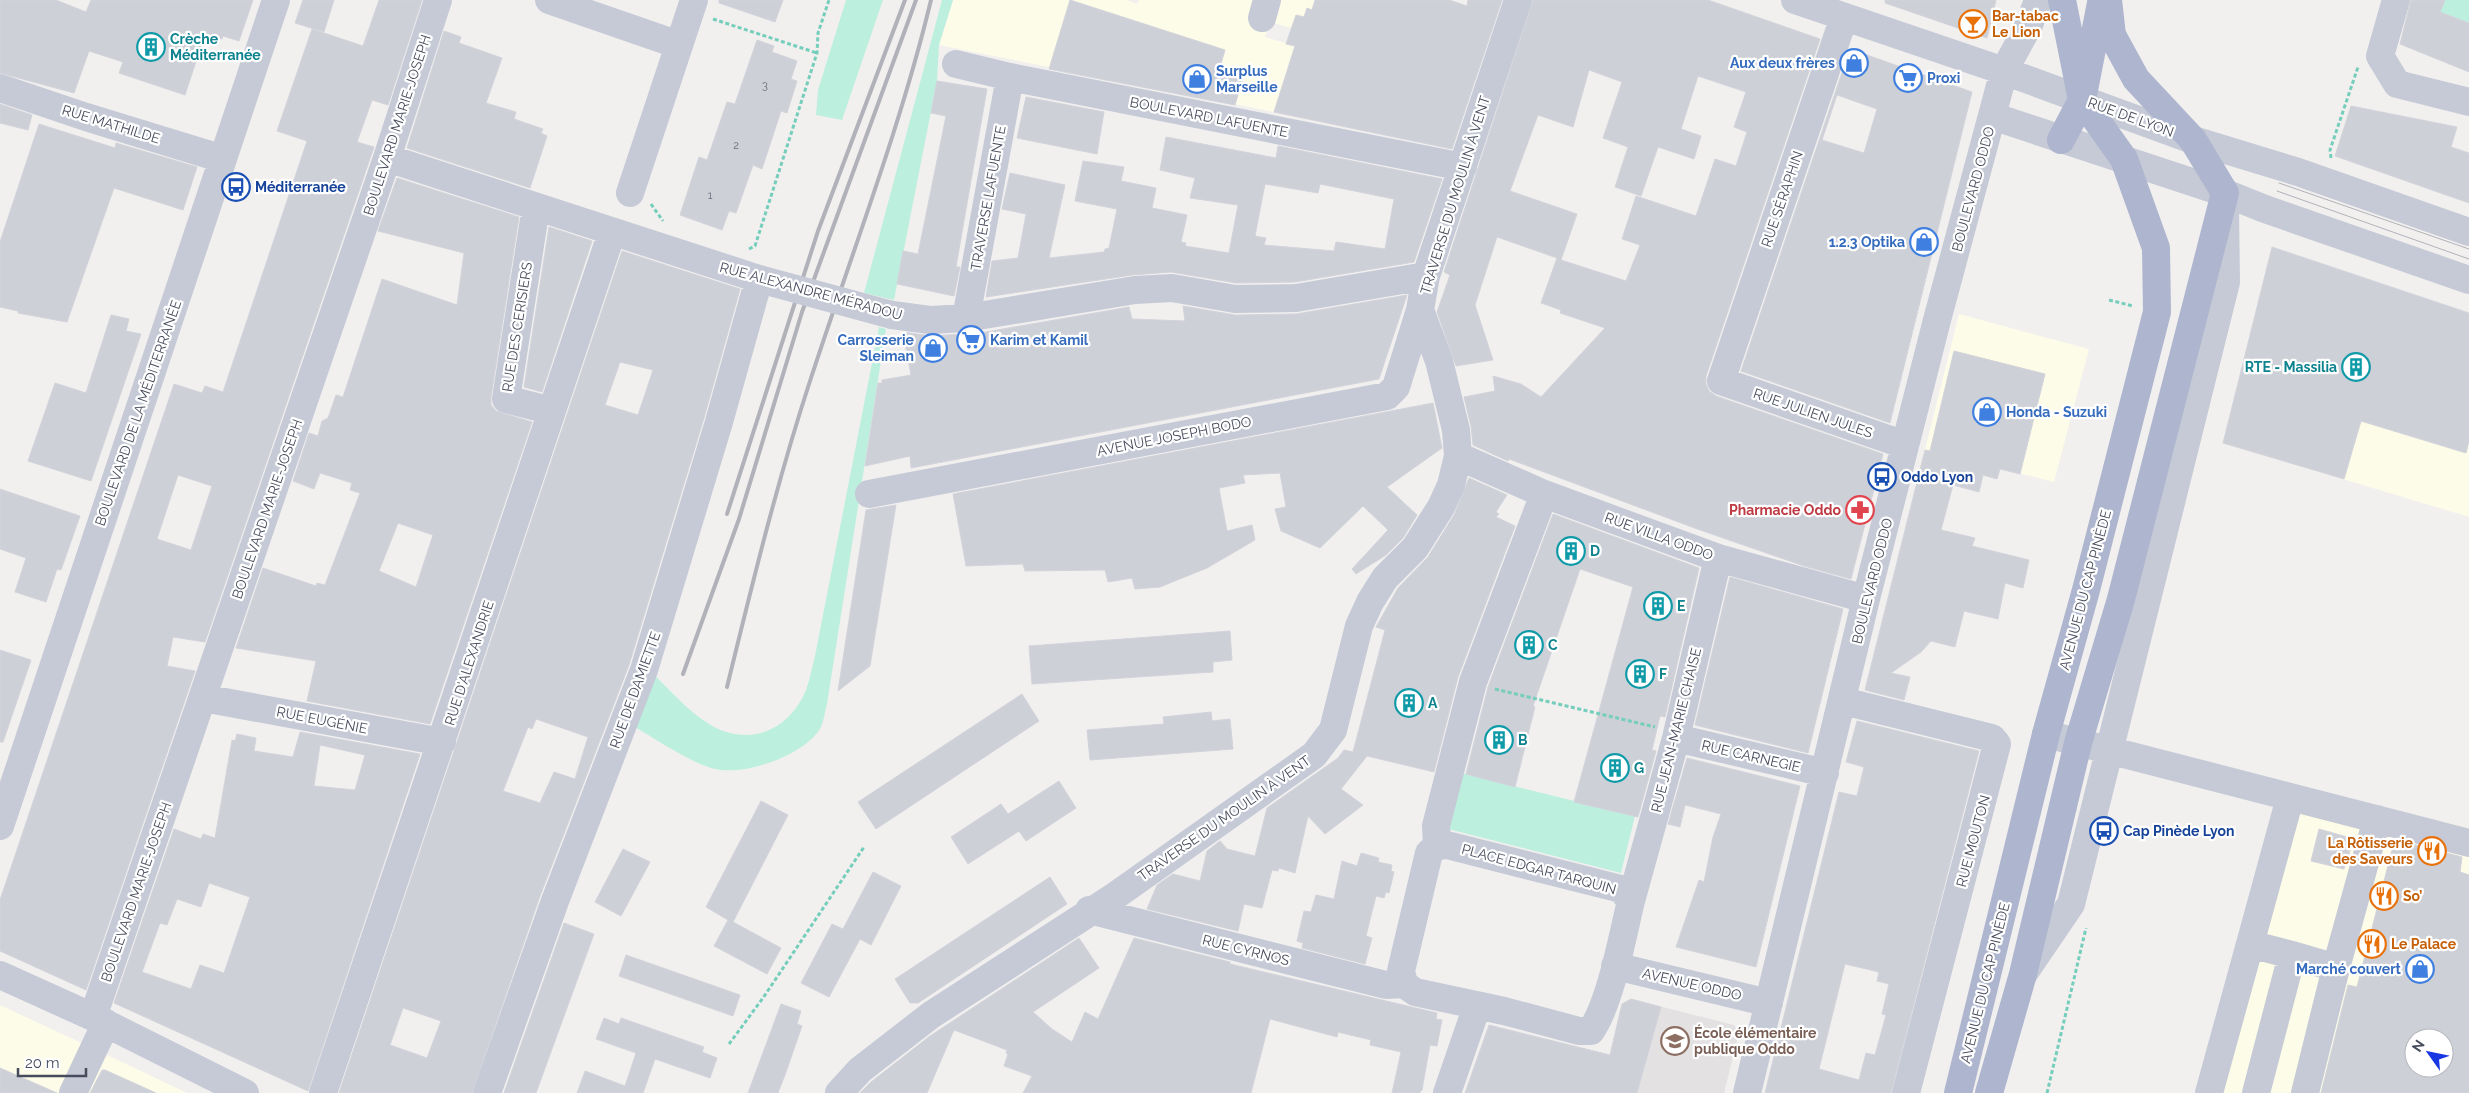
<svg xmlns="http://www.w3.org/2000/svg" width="2469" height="1093" viewBox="0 0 2469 1093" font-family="Raleway,sans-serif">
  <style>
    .commercial { fill: #fcfce8; fill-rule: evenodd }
    .education { fill: #e3e1e1 }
    .green { fill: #bdefdf }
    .building { fill: #ced0d7; stroke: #d3d3db; fill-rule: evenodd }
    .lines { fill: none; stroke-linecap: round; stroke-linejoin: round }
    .path { stroke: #74cebb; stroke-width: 3; stroke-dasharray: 4 2.5; stroke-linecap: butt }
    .minor { stroke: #c5cad6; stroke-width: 28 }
    .major { stroke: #aeb5ce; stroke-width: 28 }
    .tram { stroke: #b1b2b9; stroke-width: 1 }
    .rail { stroke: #b1b2b9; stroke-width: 4 }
    .minor-bridge { stroke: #c5cad6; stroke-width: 28 }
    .labels { text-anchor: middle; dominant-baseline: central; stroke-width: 4.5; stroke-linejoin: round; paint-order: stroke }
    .number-label { font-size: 11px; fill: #696d7c }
    .food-label { font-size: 14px; font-weight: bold; fill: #c56008; stroke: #fff; text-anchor: start }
    .culture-label { font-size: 14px; font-weight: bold; fill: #0d838f; stroke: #fff; text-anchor: start }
    .shop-label { font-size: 14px; font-weight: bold; fill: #366cbe; stroke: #fff; text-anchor: end }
    .street-label { font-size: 14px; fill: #474c5d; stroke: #fff }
    .transit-label { font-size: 14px; font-weight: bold; fill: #164399; stroke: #fff; text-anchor: start }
    .health-label { font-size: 14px; font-weight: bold; fill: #be3a42; stroke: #fff; text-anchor: end }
    .education-label { font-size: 14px; font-weight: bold; fill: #785e54; stroke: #fff; text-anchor: start }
  </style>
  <rect width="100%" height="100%" fill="#f2f0ef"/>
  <path class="commercial" d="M953 0H1127L1137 4 1139 0H1315L1312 10 1307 8 1304 17 1296 15 1291 28 1270 22 1265 37 1295 46 1274 112 939 45Z
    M2272 247 2469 313V517L2223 443Z
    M1959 314 2089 349 2054 482 1925 450Z
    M2282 783 2469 828V1093H2202ZM2414 1038H2444V1068H2414Z
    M0 1005 103 1053 187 1093H0Z"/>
  <path class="education" d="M1631 999 1734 1025 1739 1033 1724 1093H1576L1586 1049 1610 1055 1622 1004Z"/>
  <path class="green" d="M846 0H883L842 120 816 115 818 90Z
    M942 0H953L939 45 937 81 894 300 864 293Z
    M2445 0H2469V23L2421 5Z
    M879 327 886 329 827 704C825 711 824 720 821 727 806 755 745 776 715 769 690 763 656 739 633 726L652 673C670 690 688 711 709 724 748 748 789 731 806 690 810 679 812 667 815 656Z
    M1462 773 1635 816 1621 873 1448 829Z"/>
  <path class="building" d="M0 0H56L86 12 91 0H253L239 41 223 36 222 39 205 34 185 95 119 73 123 62 89 51 74 93 0 73Z
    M303 0H334L324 32 295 23Z
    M379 0H422L388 105 372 100 357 142 374 147 205 642 173 637 167 666 195 671 86 990 0 951V900L174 384 202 393 205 386 223 392 307 141 277 131 312 29 363 46ZM178 475 212 486 191 550 157 539Z
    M719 0H783L775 22 719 3Z
    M1070 0 1225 50 1220 67 1231 71 1230 74 1243 78 1235 105 1049 69Z
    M1315 0H1449L1467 6 1468 0H1502L1452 149 1274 112 1295 46 1286 44 1296 15 1304 17 1307 8 1312 10Z
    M1533 0H1708L1820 39 1706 376V384L1709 391 1716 396 1883 454 1851 579 1804 566 1700 530 1509 459 1508 461 1473 445 1471 426 1464 397 1495 391 1493 376 1521 384 1541 397 1605 328 1560 313 1561 310 1541 303 1557 258 1497 237 1475 305 1493 360 1456 366 1437 312 1450 275 1444 272ZM1589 70 1622 82 1603 138 1628 147 1615 187 1641 196 1658 147 1694 159 1701 136 1681 129 1698 76 1746 92 1734 127 1747 132 1736 166 1715 159 1696 216 1636 196 1622 239 1640 245 1626 281 1561 260 1577 214 1510 191 1538 115 1573 127Z
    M1885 0H1996L1987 38 1885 3Z
    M2411 0H2445L2440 12 2469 23V72L2400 44Z
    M444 31 461 37 459 43 502 58 486 103 516 112 514 119 543 129 541 133 547 136 530 188 407 148Z
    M757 40 774 46 772 52 797 61 791 79 797 81 787 113 781 111 762 169 753 165 736 213 729 211 722 230 680 215 699 157 707 160 727 102 735 104Z
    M1850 49 1972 92 1890 423 1741 371ZM1837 95 1877 109 1864 153 1822 140Z
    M937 81 987 89 956 267H960L954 296 897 284 903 251 918 254 946 116 931 113Z
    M1026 97 1104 112 1097 154 1017 138Z
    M0 104 32 115 28 130 0 123Z
    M2351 106 2457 127 2451 147 2469 153V203L2335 156Z
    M39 124 115 148 116 143 197 167 183 210 114 188 67 322 18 313V311L0 307V242Z
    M1166 137 1276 158 1278 146 1442 179 1414 262 1295 282 1236 283 1171 272 1132 275 986 297 992 261 1018 258 1026 214 1002 209 1010 173 1065 185 1049 258 1104 252 1105 249 1109 248 1117 209 1075 201 1083 161 1124 167 1121 181 1156 188 1152 208 1187 215 1181 242 1186 243 1185 246 1229 253 1238 205 1190 198 1195 178 1160 170ZM1265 184 1318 193 1320 184 1394 199 1385 249 1336 242 1334 251 1264 245 1266 238 1255 236Z
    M397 178 519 217 491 397V405L496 411 532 422 430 724 307 701 316 661 236 648 263 568 316 586 317 583 325 585 360 493 350 490 352 483 320 473 314 489 293 481 309 433 318 436 322 421 328 418 336 395 343 397 382 279 457 305 464 253 378 231ZM398 523 433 535 416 587 379 571Z
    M549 227 592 241 542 392 524 387Z
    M2272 247 2469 313V441L2466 453 2361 421 2344 479 2223 443Z
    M622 251 740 289 704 418 629 665 540 896 472 1093H339ZM620 362 653 370 638 415 605 405ZM536 719 588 737 575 779 554 772 540 803 503 791 528 727 532 729ZM403 1008 441 1021 427 1058 390 1045Z
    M1407 295 1379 379 911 468 910 456 865 466 878 383H882V380L911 375 903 332 931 336 980 333 1129 307 1132 319 1185 321 1183 306 1235 315 1296 314Z
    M111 315 129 319 126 331 141 334 91 481 28 461 55 383 86 393Z
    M1954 351 2045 374 2020 474 2000 469 1997 479 1983 475 1979 492 1953 485 1941 530 1975 538 1972 546 2029 560 2023 588 2005 583 1998 619 1964 611 1955 647 1931 641 1921 652 1891 673 1910 677 1904 700 1865 690 1925 450 1930 451Z
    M1433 403 1442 448 1387 487 1417 515 1403 538 1386 555 1356 574 1352 569 1388 530 1363 506 1320 548 1281 531 1275 509 1286 507 1280 473 1243 475 1245 483 1219 488 1227 531 1252 525 1255 540 1207 568 1160 587 1135 589 1132 578 1108 582 1105 570 1025 571 1023 564 966 566 953 494Z
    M1469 478 1507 495 1496 512 1499 514 1496 517 1515 526 1458 677 1434 772 1367 756 1341 789 1363 805 1325 834 1308 816 1295 873 1279 868 1278 871 1272 870 1262 908 1244 904 1238 931 1147 909 1157 885 1173 874 1200 881 1207 851 1220 841 1227 849 1255 856 1267 808 1338 758 1344 750 1353 752 1385 630 1376 627 1398 588 1428 557 1454 515Z
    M0 489 80 516 61 570 57 569 46 602 15 592 26 558 0 549Z
    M896 505 870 666 838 691 866 510Z
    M1553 514 1699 568 1665 717 1660 716 1652 750 1656 751 1638 817 1574 802 1633 587 1580 569 1533 706 1535 707 1515 787 1466 774 1488 687Z
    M1730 577 1843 609 1808 753 1695 725Z
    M1230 631 1232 660 1213 662V672L1032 684 1029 646Z
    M0 650 31 660 3 742H0Z
    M1022 694 1039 721 876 829 858 802Z
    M1211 712 1212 721 1230 719 1233 749 1090 760 1087 730 1164 724 1163 717Z
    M1857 721 1979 751 1891 1093H1765L1839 792 1857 796 1864 767 1846 762ZM1845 964 1879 972 1877 981 1889 984 1882 1014 1886 1015 1875 1055 1866 1053 1859 1080 1819 1069Z
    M300 732 420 754 308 1091 114 1003 174 829 201 839 203 834 215 838 232 740 235 741 237 734 256 738 254 751 293 757ZM320 745 365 755 355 790 314 786ZM209 883 250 897 224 973 200 965 191 989 142 972 160 923 167 925 177 899 201 907Z
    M1687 758 1800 786 1756 967 1676 947 1699 880 1704 882 1713 837 1721 814 1685 805 1680 827 1668 824Z
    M1059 781 1076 808 1026 841 1019 831 968 864 951 837 1001 804 1008 814Z
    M761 801 788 815 733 922 781 948 767 974 714 946 728 920 706 907Z
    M2319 829 2354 839 2344 869 2311 861Z
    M2404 842 2462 857 2460 872 2469 875V1093H2321L2348 985 2357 987 2393 846 2402 849ZM2414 1038H2444V1068H2414Z
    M623 849 650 862 621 916 595 902Z
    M1361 853 1379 858 1378 862 1392 865 1391 871 1394 872 1389 893 1386 892 1384 898 1376 896 1366 936 1372 938 1365 964 1302 948 1303 943 1297 941 1304 911 1311 912 1316 895 1334 899 1342 861 1357 866Z
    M873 872 901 886 871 945 860 939 829 997 801 983 832 924 843 929Z
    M1050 877 1067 904 918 1003H910L895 979Z
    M564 923 594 934 536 1093H504Z
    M1079 938 1099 968 1033 1012 1052 1029 1072 1042 1085 1012 1098 1019 1134 938 1230 962V964L1437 1013 1436 1019 1442 1020 1437 1046 1430 1045 1422 1090 1419 1093H1392L1401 1052 1370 1045 1371 1040 1338 1032 1337 1037 1270 1019 1251 1093H1023L1032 1076 1004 1066 1008 1054 1006 1053 1007 1050 954 1030 927 1093H860L871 1082 930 1036Z
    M626 955 740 995 733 1016 619 976Z
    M1631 999 1661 1007 1637 1093H1465L1489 1025 1610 1055 1622 1004Z
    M781 1004 801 1011 797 1024 802 1026 785 1075 778 1093H748Z
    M604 1018 619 1024 621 1018 704 1047 702 1052 717 1058 710 1078 655 1059 643 1093H577L585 1071 625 1086 636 1053 596 1039Z
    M0 1068 57 1093H0Z
    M102 1070H105L156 1093H90Z"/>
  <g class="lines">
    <path class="path" d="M713 19 817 53
      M2331 158 2330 150 2358 67
      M651 204 663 221
      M749 249 755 246 817 53 818 33 829 0
      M2109 300 2133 306
      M1495 689 1655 727
      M729 1044 763 998 864 847
      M2047 1093 2086 928"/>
    <path class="minor" d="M549 0 679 45
      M1795 0 2004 71 2193 140 2298 172 2469 232
      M2396 0 2380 56 2397 84 2469 102
      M1844 17 1721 381 1905 445
      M1262 18 1267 0
      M956 64 1010 77 1463 167
      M0 88 86 117 223 159
      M1992 116 2225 193 2265 209 2469 280
      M387 158 759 279 719 422 644 670 555 901 487 1093
      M630 193 694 0
      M536 207 506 399 552 411
      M892 315 930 320 966 318 1135 290 1172 288 1235 299 1296 298 1426 276
      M966 318 1010 77
      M1458 456 1544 494 1718 558 1866 599
      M869 494 1387 396 1396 387 1420 310
      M203 698 442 742
      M1843 701 1992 738 1997 744 1906 1093
      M2046 734 2469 843
      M1676 738 1825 773
      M2290 798 2250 944 2292 955
      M0 826 276 0
      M1447 845 1621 889 1631 901C1622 938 1611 1001 1591 1031H1579L1504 1011 1415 992 1404 984 1401 971 1429 853 1437 846Z
      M1437 846 1436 826 1473 682 1544 494
      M1631 901 1676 738 1718 558
      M1089 910 1386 985 1404 984
      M1615 966 1769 1003
      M2024 973 2071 904 2226 282 2225 209
      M0 975 93 1017 245 1093
      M93 1017 387 158 438 0
      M73 1093 106 1023
      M323 1093 612 232
      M839 1093 860 1070 931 1015 1115 896 1314 755 1333 730 1359 626 1370 602 1385 578 1415 548 1441 507 1451 485 1458 456 1456 430 1439 361 1420 310 1426 276 1518 0
      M1447 1093 1477 1006
      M1747 1093 1866 599 1937 320 2004 71 2029 25 2038 0
      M2209 1093 2250 944
      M2256 1093 2292 955 2336 968 2377 819
      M2305 1093 2336 968"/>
    <path class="major" d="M2061 140 2082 100 2101 3
      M1958 1093 2046 734 2086 590 2157 312 2156 248 2124 159 2082 100 2062 0
      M1989 1093 2023 974 2078 743 2121 599 2225 193 2193 140 2136 79 2112 35 2108 0"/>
    <path class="tram" d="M2279 183 2469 249
      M2277 191 2469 259"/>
    <path class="rail" d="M727 514 818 231 905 0
      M683 674 739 519 802 312 916 0
      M727 687C752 585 777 482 810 381 851 255 900 129 931 0"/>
    <path class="minor-bridge" d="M759 279 892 315"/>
  </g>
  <defs>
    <symbol id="bar-ring" viewBox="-11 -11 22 22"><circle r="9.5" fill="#fff" stroke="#e8710a" stroke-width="1.5"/><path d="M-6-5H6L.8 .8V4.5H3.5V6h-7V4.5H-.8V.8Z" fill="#e8710a"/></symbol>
    <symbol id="building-ring" viewBox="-11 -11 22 22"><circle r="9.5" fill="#fff" stroke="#0f9aa8" stroke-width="1.5"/><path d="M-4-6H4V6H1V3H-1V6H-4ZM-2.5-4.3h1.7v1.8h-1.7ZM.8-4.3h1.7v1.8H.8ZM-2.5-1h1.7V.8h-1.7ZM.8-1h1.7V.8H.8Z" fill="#0f9aa8"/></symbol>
    <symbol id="shop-ring" viewBox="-11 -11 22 22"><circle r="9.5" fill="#fff" stroke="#3f7fe0" stroke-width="1.5"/><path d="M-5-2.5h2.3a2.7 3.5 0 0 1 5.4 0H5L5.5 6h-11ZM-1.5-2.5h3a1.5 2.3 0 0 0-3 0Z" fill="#3f7fe0"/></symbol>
    <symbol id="supermarket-ring" viewBox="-11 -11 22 22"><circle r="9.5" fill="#fff" stroke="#3f7fe0" stroke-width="1.5"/><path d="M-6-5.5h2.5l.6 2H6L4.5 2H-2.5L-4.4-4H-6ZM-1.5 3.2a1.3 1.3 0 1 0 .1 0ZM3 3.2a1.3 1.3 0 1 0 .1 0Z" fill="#3f7fe0"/></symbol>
    <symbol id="bus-ring" viewBox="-11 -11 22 22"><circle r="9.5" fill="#fff" stroke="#1a4fb4" stroke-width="1.5"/><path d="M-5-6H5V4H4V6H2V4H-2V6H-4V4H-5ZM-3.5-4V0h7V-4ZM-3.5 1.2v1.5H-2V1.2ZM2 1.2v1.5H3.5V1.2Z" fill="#1a4fb4"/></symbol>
    <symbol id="pharmacy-ring" viewBox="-11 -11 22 22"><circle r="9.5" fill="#fff" stroke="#e0444e" stroke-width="1.5"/><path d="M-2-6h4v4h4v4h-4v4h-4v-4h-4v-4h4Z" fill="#e0444e"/></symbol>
    <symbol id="restaurant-ring" viewBox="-11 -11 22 22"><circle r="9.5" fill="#fff" stroke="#e8710a" stroke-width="1.5"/><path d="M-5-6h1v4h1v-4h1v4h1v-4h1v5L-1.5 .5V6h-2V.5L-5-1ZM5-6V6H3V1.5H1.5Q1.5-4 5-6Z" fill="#e8710a"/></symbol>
    <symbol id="school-ring" viewBox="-11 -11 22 22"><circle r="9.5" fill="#fff" stroke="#8d6e63" stroke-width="1.5"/><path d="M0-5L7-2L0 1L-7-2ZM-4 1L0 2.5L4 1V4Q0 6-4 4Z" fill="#8d6e63"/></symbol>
  </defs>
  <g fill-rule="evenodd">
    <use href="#bar-ring" x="1957" y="8" width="32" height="32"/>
    <use href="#building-ring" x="135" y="31" width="32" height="32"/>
    <use href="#shop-ring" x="1838" y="47" width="32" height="32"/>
    <use href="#supermarket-ring" x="1892" y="62" width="32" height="32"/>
    <use href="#shop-ring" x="1181" y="63" width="32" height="32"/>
    <use href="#bus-ring" x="220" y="171" width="32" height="32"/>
    <use href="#shop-ring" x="1908" y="226" width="32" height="32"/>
    <use href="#supermarket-ring" x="955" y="324" width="32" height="32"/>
    <use href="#shop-ring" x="917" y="332" width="32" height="32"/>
    <use href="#building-ring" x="2340" y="351" width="32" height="32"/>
    <use href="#shop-ring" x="1971" y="396" width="32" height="32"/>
    <use href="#bus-ring" x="1866" y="461" width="32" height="32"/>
    <use href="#pharmacy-ring" x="1844" y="494" width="32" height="32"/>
    <use href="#building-ring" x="1555" y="535" width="32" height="32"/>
    <use href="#building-ring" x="1642" y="590" width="32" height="32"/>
    <use href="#building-ring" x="1513" y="629" width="32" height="32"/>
    <use href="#building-ring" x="1624" y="658" width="32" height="32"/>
    <use href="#building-ring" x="1393" y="687" width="32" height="32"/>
    <use href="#building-ring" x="1483" y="724" width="32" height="32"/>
    <use href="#building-ring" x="1599" y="752" width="32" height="32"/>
    <use href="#bus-ring" x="2088" y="815" width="32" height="32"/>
    <use href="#restaurant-ring" x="2416" y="835" width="32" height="32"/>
    <use href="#restaurant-ring" x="2368" y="880" width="32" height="32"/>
    <use href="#restaurant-ring" x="2356" y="928" width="32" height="32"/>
    <use href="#shop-ring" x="2404" y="953" width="32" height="32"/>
    <use href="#school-ring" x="1659" y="1025" width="32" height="32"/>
  </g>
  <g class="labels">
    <g class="number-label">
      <text x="765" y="85">3</text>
      <text x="736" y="145">2</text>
      <text x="710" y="195">1</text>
    </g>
    <g class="food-label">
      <text x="1992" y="16">Bar-tabac<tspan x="1992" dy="16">Le Lion</tspan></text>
      <text x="2413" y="843" text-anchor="end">La Rôtisserie<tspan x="2413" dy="16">des Saveurs</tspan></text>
      <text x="2403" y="896">So’</text>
      <text x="2391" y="944">Le Palace</text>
    </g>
    <g class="culture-label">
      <text x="170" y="39">Crèche<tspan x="170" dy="16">Méditerranée</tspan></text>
      <text x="2337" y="367" text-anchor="end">RTE - Massilia</text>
      <text x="1590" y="551">D</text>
      <text x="1677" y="606">E</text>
      <text x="1548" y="645">C</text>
      <text x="1659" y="674">F</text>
      <text x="1428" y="703">A</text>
      <text x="1518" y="740">B</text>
      <text x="1634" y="768">G</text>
    </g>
    <g class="shop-label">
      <text x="1835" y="63">Aux deux frères</text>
      <text x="1216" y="71" text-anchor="start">Surplus<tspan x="1216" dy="16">Marseille</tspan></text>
      <text x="1927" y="78" text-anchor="start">Proxi</text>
      <text x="1905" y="242">1.2.3 Optika</text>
      <text x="914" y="340">Carrosserie<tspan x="914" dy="16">Sleiman</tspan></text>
      <text x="990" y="340" text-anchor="start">Karim et Kamil</text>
      <text x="2006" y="412" text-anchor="start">Honda - Suzuki</text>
      <text x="2401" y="969">Marché couvert</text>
    </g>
    <g class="street-label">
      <text transform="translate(1209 117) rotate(11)">BOULEVARD LAFUENTE</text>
      <text transform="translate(2131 117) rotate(20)">RUE DE LYON</text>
      <text transform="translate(111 124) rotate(17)">RUE MATHILDE</text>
      <text transform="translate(397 125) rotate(-72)">BOULEVARD MARIE-JOSEPH</text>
      <text transform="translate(1973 189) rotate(-75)">BOULEVARD ODDO</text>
      <text transform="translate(1455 195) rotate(-73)">TRAVERSE DU MOULIN À VENT</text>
      <text transform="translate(988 198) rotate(-80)">TRAVERSE LAFUENTE</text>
      <text transform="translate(1782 199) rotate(-71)">RUE SÉRAPHIN</text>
      <text transform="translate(811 291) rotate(15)">RUE ALEXANDRE MÉRADOU</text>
      <text transform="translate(517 327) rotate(-81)">RUE DES CERISIERS</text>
      <text transform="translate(138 413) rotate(-71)">BOULEVARD DE LA MÉDITERRANÉE</text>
      <text transform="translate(1813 413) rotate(19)">RUE JULIEN JULES</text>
      <text transform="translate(1174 436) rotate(-11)">AVENUE JOSEPH BODO</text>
      <text transform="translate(267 509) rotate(-71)">BOULEVARD MARIE-JOSEPH</text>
      <text transform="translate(1659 536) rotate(20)">RUE VILLA ODDO</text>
      <text transform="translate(1872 581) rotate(-76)">BOULEVARD ODDO</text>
      <text transform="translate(2085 590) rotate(-75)">AVENUE DU CAP PINÈDE</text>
      <text transform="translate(469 663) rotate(-72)">RUE D'ALEXANDRIE</text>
      <text transform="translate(635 690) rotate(-70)">RUE DE DAMIETTE</text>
      <text transform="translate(322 720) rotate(11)">RUE EUGÉNIE</text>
      <text transform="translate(1676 730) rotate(-76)">RUE JEAN-MARIE CHAISE</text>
      <text transform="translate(1751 756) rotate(13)">RUE CARNEGIE</text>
      <text transform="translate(1224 818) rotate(-35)">TRAVERSE DU MOULIN À VENT</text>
      <text transform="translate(1973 841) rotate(-75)">RUE MOUTON</text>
      <text transform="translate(1539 869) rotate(15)">PLACE EDGAR TARQUIN</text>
      <text transform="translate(136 892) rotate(-71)">BOULEVARD MARIE-JOSEPH</text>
      <text transform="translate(1246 950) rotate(14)">RUE CYRNOS</text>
      <text transform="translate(1985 983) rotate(-76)">AVENUE DU CAP PINÈDE</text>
      <text transform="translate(1692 984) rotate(13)">AVENUE ODDO</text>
    </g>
    <g class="transit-label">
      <text x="255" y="187">Méditerranée</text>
      <text x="1901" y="477">Oddo Lyon</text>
      <text x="2123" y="831">Cap Pinède Lyon</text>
    </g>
    <g class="health-label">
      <text x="1841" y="510">Pharmacie Oddo</text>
    </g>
    <g class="education-label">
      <text x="1694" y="1033">École élémentaire<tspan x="1694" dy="16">publique Oddo</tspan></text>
    </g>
  </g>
  <g transform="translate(2429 1053) rotate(303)"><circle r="24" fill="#ffffff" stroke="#b5b7be"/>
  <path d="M0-4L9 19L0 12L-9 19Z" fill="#1737e3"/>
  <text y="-8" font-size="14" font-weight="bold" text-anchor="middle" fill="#474c5d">N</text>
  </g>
  <path d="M18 1068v8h68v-8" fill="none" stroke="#474c5d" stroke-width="2.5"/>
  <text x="25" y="1068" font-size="15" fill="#474c5d" stroke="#ffffff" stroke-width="4" paint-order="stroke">20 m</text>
</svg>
